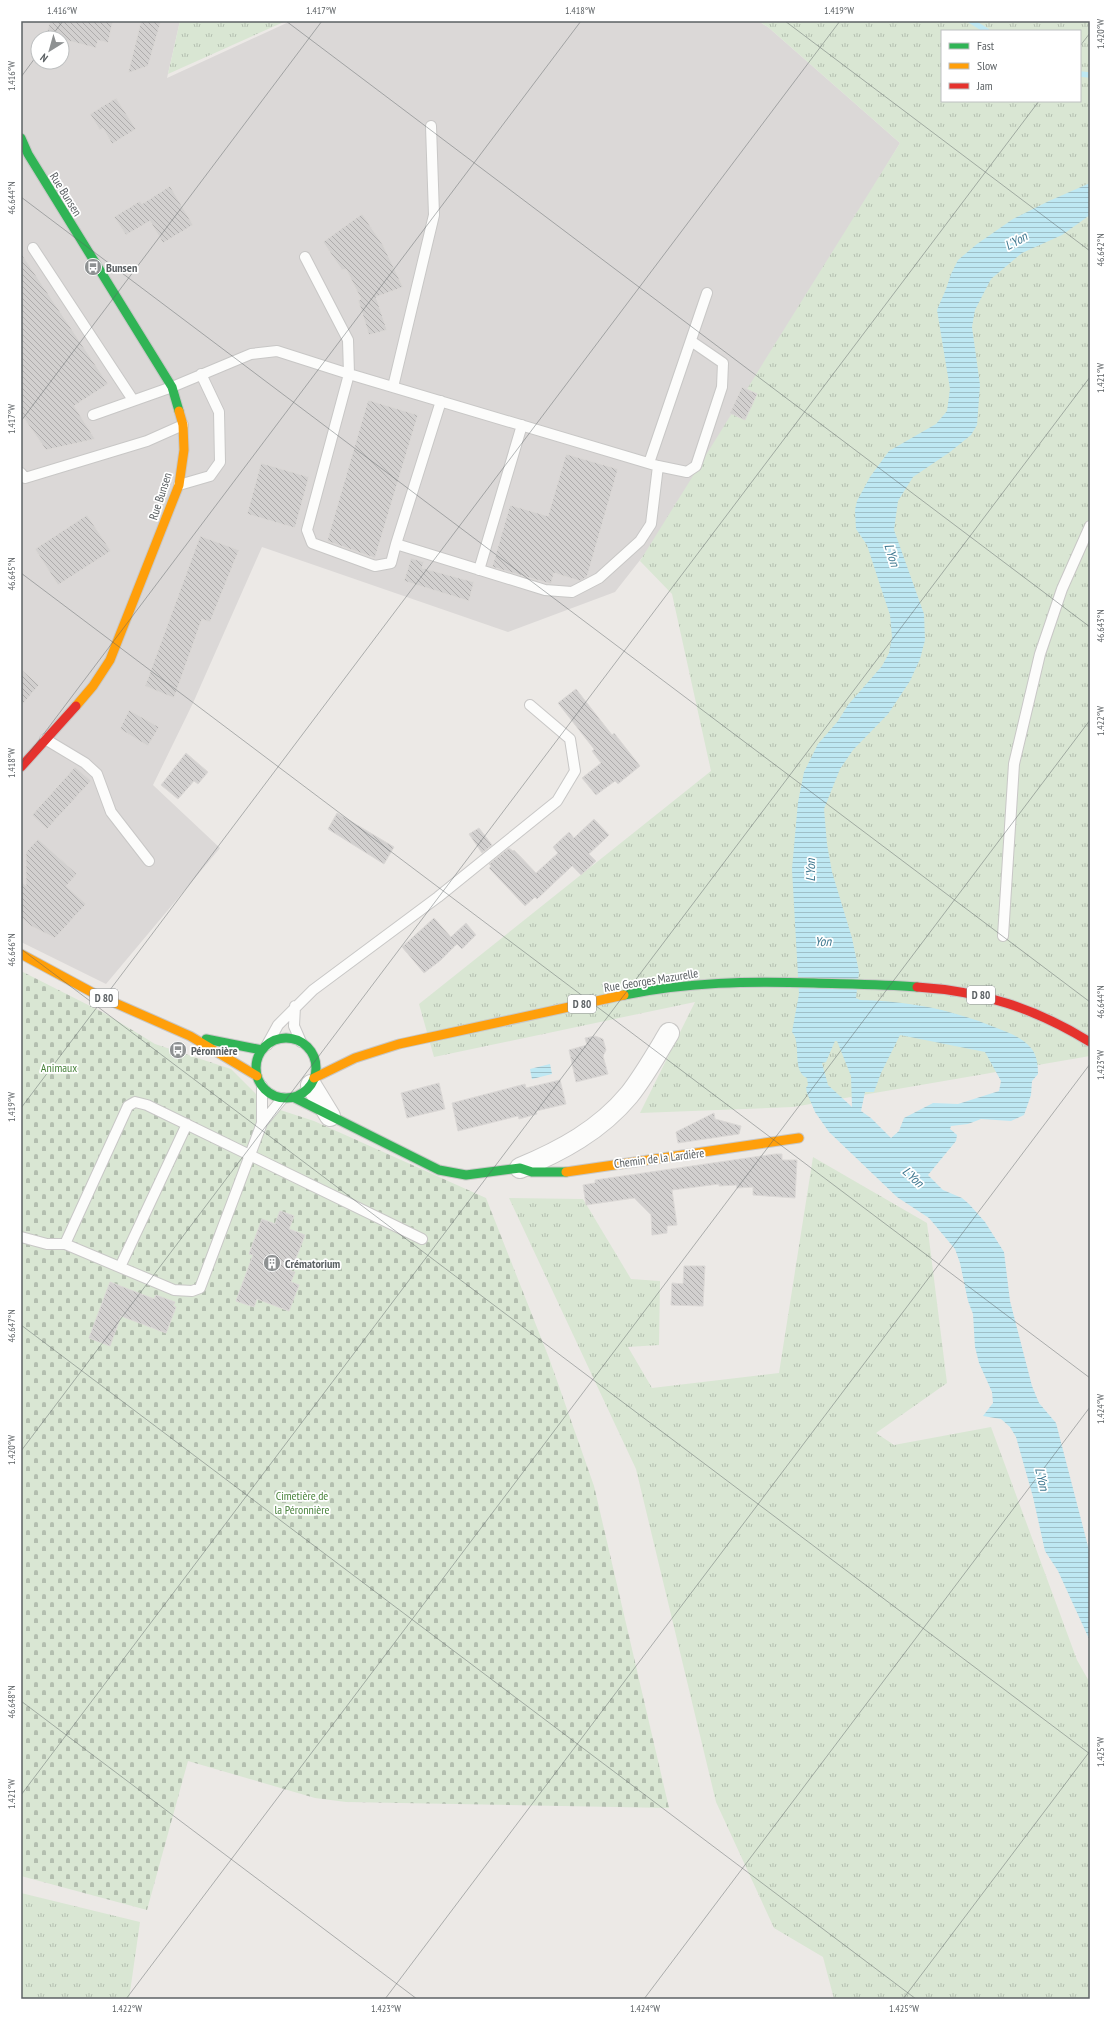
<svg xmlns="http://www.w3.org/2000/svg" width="1111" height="2020" viewBox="0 0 1111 2020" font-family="'PT Sans Narrow',sans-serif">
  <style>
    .industrial { fill: #dbd8d7; fill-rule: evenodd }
    .grass { fill: url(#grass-tufts); fill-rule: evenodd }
    .cemetery { fill: url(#cemetery-stones) }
    .water { fill: url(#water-rules); fill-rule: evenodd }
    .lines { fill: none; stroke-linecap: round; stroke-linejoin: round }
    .stream { stroke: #bee8f3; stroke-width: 5.5 }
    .building { fill: url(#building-back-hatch); stroke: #dbd8d6 }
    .lane-casing { stroke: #c8c7c6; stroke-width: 12 }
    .street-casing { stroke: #c8c7c6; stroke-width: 22 }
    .fast-casing { stroke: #c8c7c6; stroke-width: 11 }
    .slow-casing { stroke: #c8c7c6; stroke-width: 11 }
    .jam-casing { stroke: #c8c7c6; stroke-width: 11 }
    .lane { stroke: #fcfcfb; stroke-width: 10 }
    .street { stroke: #fcfcfb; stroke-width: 20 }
    .fast { stroke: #30b455; stroke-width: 9 }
    .slow { stroke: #ff9f0a; stroke-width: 9 }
    .jam { stroke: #e5322d; stroke-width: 9 }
    .ticks { fill: none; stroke: #5c6164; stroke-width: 1; stroke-opacity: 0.45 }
    .labels { text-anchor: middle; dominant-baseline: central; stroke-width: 3.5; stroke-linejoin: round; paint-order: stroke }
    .shield { fill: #fff; stroke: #8d9092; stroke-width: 1 }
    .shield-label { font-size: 11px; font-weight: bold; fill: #5c6164 }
    .street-label { font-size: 12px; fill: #5c6164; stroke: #fff }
    .poi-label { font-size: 12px; font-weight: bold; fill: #5c6164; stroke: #fff; text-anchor: start }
    .park-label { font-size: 12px; fill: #49833c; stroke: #fff }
    .water-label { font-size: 13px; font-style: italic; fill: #3f7890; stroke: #fff }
    .neatline { fill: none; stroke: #5c6164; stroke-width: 1.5 }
    .ticks-label { font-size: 10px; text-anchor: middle; fill: #5c6164 }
  </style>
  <defs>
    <pattern id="grass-tufts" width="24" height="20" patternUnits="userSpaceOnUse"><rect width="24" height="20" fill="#d9e6d3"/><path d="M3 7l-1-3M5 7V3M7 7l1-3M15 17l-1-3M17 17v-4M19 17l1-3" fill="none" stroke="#b3beaf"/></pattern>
    <pattern id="cemetery-stones" width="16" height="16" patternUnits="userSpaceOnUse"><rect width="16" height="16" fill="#d9e6d3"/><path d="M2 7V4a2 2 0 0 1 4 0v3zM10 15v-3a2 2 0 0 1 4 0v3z" fill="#b3beaf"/></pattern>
    <pattern id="water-rules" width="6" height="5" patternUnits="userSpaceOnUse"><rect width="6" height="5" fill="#bee8f3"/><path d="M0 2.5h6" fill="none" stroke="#9ebfc8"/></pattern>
    <pattern id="building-back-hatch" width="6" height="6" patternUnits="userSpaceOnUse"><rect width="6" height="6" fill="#d2d0cf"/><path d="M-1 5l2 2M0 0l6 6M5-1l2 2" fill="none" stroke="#aeacac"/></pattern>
  </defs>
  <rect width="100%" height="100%" fill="#ece9e6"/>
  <path class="industrial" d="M21 21H180L167 78 291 21H758L768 27 900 143 681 508 615 592 508 632 262 547 193 703 153 785 220 848 106 984 21 942ZM38 38H62V62H38Z"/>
  <path class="grass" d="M180 21H286L168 74Z
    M758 21H1090V1056L793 1107 640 1113 695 1002 434 1057 419 1004 711 771 672 594 640 561 900 143 768 27ZM942 31H1080V101H942Z
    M813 1157 927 1223 947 1383 876 1433 894 1445 991 1427 1077 1660 1090 1683V1999H834L823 1957 774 1928 716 1802 636 1469 509 1198 583 1199 631 1279 660 1281 659 1345 628 1347 652 1388 779 1373Z
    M21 1893 140 1922 129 1999H21Z"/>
  <path class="cemetery" d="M21 971 106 1014 155 1044 231 1069 268 1106 314 1121 486 1198 549 1358 594 1486 669 1808 346 1802 315 1798 188 1761 147 1910 21 1876Z"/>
  <path class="water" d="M1090 183V215L1062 235 1022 253 991 279 975 310 972 327 980 385 977 425 971 435 950 452 913 477 898 501 894 530 924 614 925 640 920 659 910 681 888 714 853 750 840 769 824 809 827 844 832 872 852 938 859 972 856 998 860 1000C907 1001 950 1009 994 1027 1007 1032 1022 1037 1031 1048 1037 1055 1038 1065 1038 1074L1032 1081 1031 1095 1024 1115 1011 1121 981 1119 968 1124 951 1126 950 1129 957 1135 956 1141 928 1175 943 1190 962 1198 969 1204 985 1222 1004 1252 1010 1301 1032 1386 1039 1403 1056 1423 1090 1554V1641L1058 1571 1045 1551 1033 1497 1016 1437 1010 1427 1001 1419 983 1416 993 1403 992 1392 979 1363 975 1347 973 1314 968 1301 960 1263 955 1249 929 1218 897 1197 829 1132 815 1112 807 1093 806 1088 808 1085 807 1078C791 1071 802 1043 792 1032L799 994 792 869 798 802 804 772 818 744 838 721 848 705 882 666 889 653 892 637 890 615 880 585 867 545 856 529 855 510 857 501 870 477 889 451 936 424 947 411 950 389 937 310 946 289 951 274 958 260 977 244 1013 219 1049 201ZM900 1035 985 1052 1001 1081 999 1091 958 1104 933 1103 904 1118 899 1131 891 1138 871 1118 861 1111 865 1092H874L881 1073ZM835 1041H837L851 1076 852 1107 828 1085 822 1063 826 1062Z
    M550 1064 552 1074 532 1079 530 1069Z"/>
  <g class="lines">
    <path class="stream" d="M971 21 987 31
      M1080 74 1090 75"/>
  </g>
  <path class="building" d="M50 21H113L108 43 98 40 96 48 46 35Z
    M141 21H161L148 66 128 73Z
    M116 98 136 129 112 144 103 128 100 130 90 114Z
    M170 186 193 225 163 243 150 221 126 235 114 217 140 201 142 204Z
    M362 214 383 245 403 287 376 297 387 330 369 335 358 300 361 299 346 269 342 270 323 242Z
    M21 253 108 384 74 406 95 439 46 450 21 414Z
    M742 387 757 394 745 420 730 413Z
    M368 400 418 415 375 558 327 541Z
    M566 454 618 469 587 577 580 581 554 573 551 584 492 567 510 505 548 516Z
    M261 463 309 477 295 528 247 514Z
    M87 515 111 551 58 585 35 549Z
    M200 536 239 550 210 622 202 619 174 698 145 686Z
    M411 558 424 562 422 568 474 582 469 601 404 581Z
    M21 669 39 685 21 706Z
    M576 689 612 735 614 733 640 766 618 784 615 781 596 795 582 778 601 763 592 751 594 749 558 703Z
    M129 710 159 727 148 746 120 729Z
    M186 753 208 772 198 784 194 781 178 799 161 785Z
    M75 767 91 781 47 829 32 815Z
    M337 813 394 847 384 864 328 829Z
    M594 819 609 835 589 854 596 861 581 875 572 866 537 899 535 897 525 906 489 868 491 866 489 864 509 848 513 851 514 850 536 873 558 853 553 847 569 832 574 838Z
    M479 828 492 845 482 853 469 834Z
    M38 839 77 874 66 886 86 904 55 938 31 926 21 917V881L26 886V852Z
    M434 918 451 937 466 923 476 935 462 949 457 944 441 960 424 973 402 947Z
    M595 1036 603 1039 606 1050 603 1056 608 1074 576 1082 569 1050 587 1045 585 1038Z
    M560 1080 566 1104 536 1111 537 1114 519 1119 518 1116 458 1131 452 1103 525 1084 526 1088Z
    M439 1083 445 1109 407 1118 401 1093Z
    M714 1113 715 1119 741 1126 739 1134 678 1143 676 1132Z
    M775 1154H782V1160H797L795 1198 753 1195V1187L737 1188 736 1185 719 1186V1184L672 1190 677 1225 667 1226V1233L652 1235 651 1215 634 1198 586 1205 583 1185 595 1183V1180Z
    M280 1211 294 1216 289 1229 305 1235 291 1271 295 1272 291 1282 299 1285 289 1311 257 1299 254 1307 236 1301 253 1255 249 1254 262 1219 275 1224Z
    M684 1266H705L703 1306 671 1305 672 1283 683 1284Z
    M110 1282 154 1299 156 1295 175 1302 173 1306 176 1307 166 1333 121 1316 110 1346 89 1338Z"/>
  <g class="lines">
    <defs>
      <path id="lane" d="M33 248 133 400
        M393 387 434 215 431 126
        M93 415 172 387 251 354 277 351 349 374 658 466 651 524 640 541 599 578 572 592 545 590 396 544 391 563 375 566 312 543 307 530 349 374 348 340 305 257
        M649 463 707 293
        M658 466 687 472 696 466 722 387 723 363 691 341
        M21 473 25 478 147 441 183 425
        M179 485 210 476 220 462 219 412 201 374
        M396 544 441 401
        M479 570 522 425
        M45 739 85 763 97 774 111 812 149 861
        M1003 936 1014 764 1040 654 1062 589 1090 526
        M295 1006 294 1026 301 1042
        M267 1045 278 1025 313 990 438 897 557 801 575 771 570 739 530 705
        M262 1123 283 1098
        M21 1237 47 1244H65L174 1290 192 1291 200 1288 262 1123V1086
        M65 1244 128 1106 135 1102 147 1105 422 1239
        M120 1267 187 1124"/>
      <path id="street" d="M311 1085 330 1116
        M520 1168C561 1151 600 1130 629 1095 644 1076 657 1053 669 1033"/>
      <path id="fast" d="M21 138 28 154 172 387 179 411
        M624 995C691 982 746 981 814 983 848 984 883 984 917 987
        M256 1068a30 30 0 1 1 60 0a30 30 0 1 1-60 0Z
        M206 1039 262 1050
        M295 1098 439 1170 466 1175 520 1168 532 1172H566"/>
      <path id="slow" d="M76 706 93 686 110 660 179 485 184 450 183 425 179 411
        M21 954 97 995 190 1036 257 1076
        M314 1078 355 1058 399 1044 624 995
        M566 1172 799 1138"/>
      <path id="jam" d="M21 767 76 706
        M917 987C981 991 1035 1008 1090 1042"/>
    </defs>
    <use href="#lane" class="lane-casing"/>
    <use href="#street" class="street-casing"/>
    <use href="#fast" class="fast-casing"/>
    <use href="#slow" class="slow-casing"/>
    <use href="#jam" class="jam-casing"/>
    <use href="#lane" class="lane"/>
    <use href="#street" class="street"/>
    <use href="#fast" class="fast"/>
    <use href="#slow" class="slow"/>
    <use href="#jam" class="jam"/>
  </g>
  <path class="ticks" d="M286 21 1090 627M785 21 1090 251M50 38 63 21M1080 46 1090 33M21 77 38 54M21 197 1090 1002M21 421 322 21M21 573 1090 1378M21 764 581 21M21 949 1090 1754M21 1108 840 21M21 1325 916 1999M21 1451 1039 101M21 1701 417 1999M21 1795 1090 377M126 1999 1090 720M385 1999 1090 1064M644 1999 1090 1407M903 1999 1090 1751"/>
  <defs>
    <symbol id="bus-disc" viewBox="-11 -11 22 22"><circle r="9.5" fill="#8e9192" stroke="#fff"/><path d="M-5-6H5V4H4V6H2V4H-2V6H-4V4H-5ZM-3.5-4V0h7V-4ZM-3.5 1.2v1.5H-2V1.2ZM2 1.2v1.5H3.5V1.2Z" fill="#fff"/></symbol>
    <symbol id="building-disc" viewBox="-11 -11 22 22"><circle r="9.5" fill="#8e9192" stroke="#fff"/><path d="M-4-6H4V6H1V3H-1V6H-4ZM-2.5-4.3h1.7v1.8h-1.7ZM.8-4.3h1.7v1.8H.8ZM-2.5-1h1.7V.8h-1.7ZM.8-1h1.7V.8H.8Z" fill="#fff"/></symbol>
  </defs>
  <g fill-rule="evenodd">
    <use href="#bus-disc" x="83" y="257" width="20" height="20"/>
    <use href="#bus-disc" x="168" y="1040" width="20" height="20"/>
    <use href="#building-disc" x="262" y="1253" width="20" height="20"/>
  </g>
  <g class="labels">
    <g class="shield">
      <rect x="967" y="986" width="28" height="18" rx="3"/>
      <rect x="90" y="989" width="28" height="18" rx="3"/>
      <rect x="568" y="995" width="28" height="18" rx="3"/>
    </g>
    <g class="shield-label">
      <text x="981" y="995">D 80</text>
      <text x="104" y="998">D 80</text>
      <text x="582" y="1004">D 80</text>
    </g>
    <g class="street-label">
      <text transform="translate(66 194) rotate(58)">Rue Bunsen</text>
      <text transform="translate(160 496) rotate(-72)">Rue Bunsen</text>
      <text transform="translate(651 980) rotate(-9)">Rue Georges Mazurelle</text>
      <text transform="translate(659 1158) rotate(-7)">Chemin de la Lardière</text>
    </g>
    <g class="poi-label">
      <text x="106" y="267">Bunsen</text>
      <text x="191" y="1050">Péronnière</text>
      <text x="285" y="1263">Crématorium</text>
    </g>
    <g class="park-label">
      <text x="59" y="1067">Animaux</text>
      <text x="302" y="1495">Cimetière de<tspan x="302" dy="14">la Péronnière</tspan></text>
    </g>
    <g class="water-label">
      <text transform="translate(1016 241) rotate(-29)">L'Yon</text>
      <text transform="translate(892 555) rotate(73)">L'Yon</text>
      <text transform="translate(810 870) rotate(-90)">L'Yon</text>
      <text x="823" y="941">Yon</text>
      <text transform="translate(913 1177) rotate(42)">L'Yon</text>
      <text transform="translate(1042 1479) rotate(77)">L'Yon</text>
    </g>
  </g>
  <rect width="1111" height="2020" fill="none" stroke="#ffffff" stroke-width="44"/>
  <rect x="941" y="30" width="140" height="72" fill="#ffffff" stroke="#bec0c1"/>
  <rect x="949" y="43" width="20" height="6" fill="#30b455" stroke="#bec0c1"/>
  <text x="977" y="50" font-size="12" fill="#5c6164">Fast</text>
  <rect x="949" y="63" width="20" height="6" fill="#ff9f0a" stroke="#bec0c1"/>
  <text x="977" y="70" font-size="12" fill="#5c6164">Slow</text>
  <rect x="949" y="83" width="20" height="6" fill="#e5322d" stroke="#bec0c1"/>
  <text x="977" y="90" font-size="12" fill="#5c6164">Jam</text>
  <g transform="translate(50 50) rotate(217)"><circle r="19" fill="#ffffff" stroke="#bec0c1"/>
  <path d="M0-3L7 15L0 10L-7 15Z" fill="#8e9192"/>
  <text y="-6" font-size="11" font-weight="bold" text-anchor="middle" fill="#5c6164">N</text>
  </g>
  <rect x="22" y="22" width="1067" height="1976" class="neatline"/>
  <g class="ticks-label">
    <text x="62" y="14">1.416°W</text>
    <text x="321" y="14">1.417°W</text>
    <text x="580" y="14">1.418°W</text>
    <text x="839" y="14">1.419°W</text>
    <text transform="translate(1100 34) rotate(-90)" y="4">1.420°W</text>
    <text transform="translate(11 76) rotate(-90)" y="4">1.416°W</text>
    <text transform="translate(11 198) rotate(-90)" y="4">46.644°N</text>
    <text transform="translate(1100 250) rotate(-90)" y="4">46.642°N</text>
    <text transform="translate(1100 378) rotate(-90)" y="4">1.421°W</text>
    <text transform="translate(11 419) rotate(-90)" y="4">1.417°W</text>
    <text transform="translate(11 574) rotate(-90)" y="4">46.645°N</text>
    <text transform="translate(1100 626) rotate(-90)" y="4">46.643°N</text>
    <text transform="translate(1100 721) rotate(-90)" y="4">1.422°W</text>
    <text transform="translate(11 763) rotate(-90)" y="4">1.418°W</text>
    <text transform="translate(11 950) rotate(-90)" y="4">46.646°N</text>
    <text transform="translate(1100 1002) rotate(-90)" y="4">46.644°N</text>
    <text transform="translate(1100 1065) rotate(-90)" y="4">1.423°W</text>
    <text transform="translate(11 1107) rotate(-90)" y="4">1.419°W</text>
    <text transform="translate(11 1326) rotate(-90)" y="4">46.647°N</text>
    <text transform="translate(1100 1409) rotate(-90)" y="4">1.424°W</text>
    <text transform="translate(11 1450) rotate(-90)" y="4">1.420°W</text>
    <text transform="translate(11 1702) rotate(-90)" y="4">46.648°N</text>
    <text transform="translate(1100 1752) rotate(-90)" y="4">1.425°W</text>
    <text transform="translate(11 1794) rotate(-90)" y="4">1.421°W</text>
    <text x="127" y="2012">1.422°W</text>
    <text x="386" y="2012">1.423°W</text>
    <text x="645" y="2012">1.424°W</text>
    <text x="904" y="2012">1.425°W</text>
  </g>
</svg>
